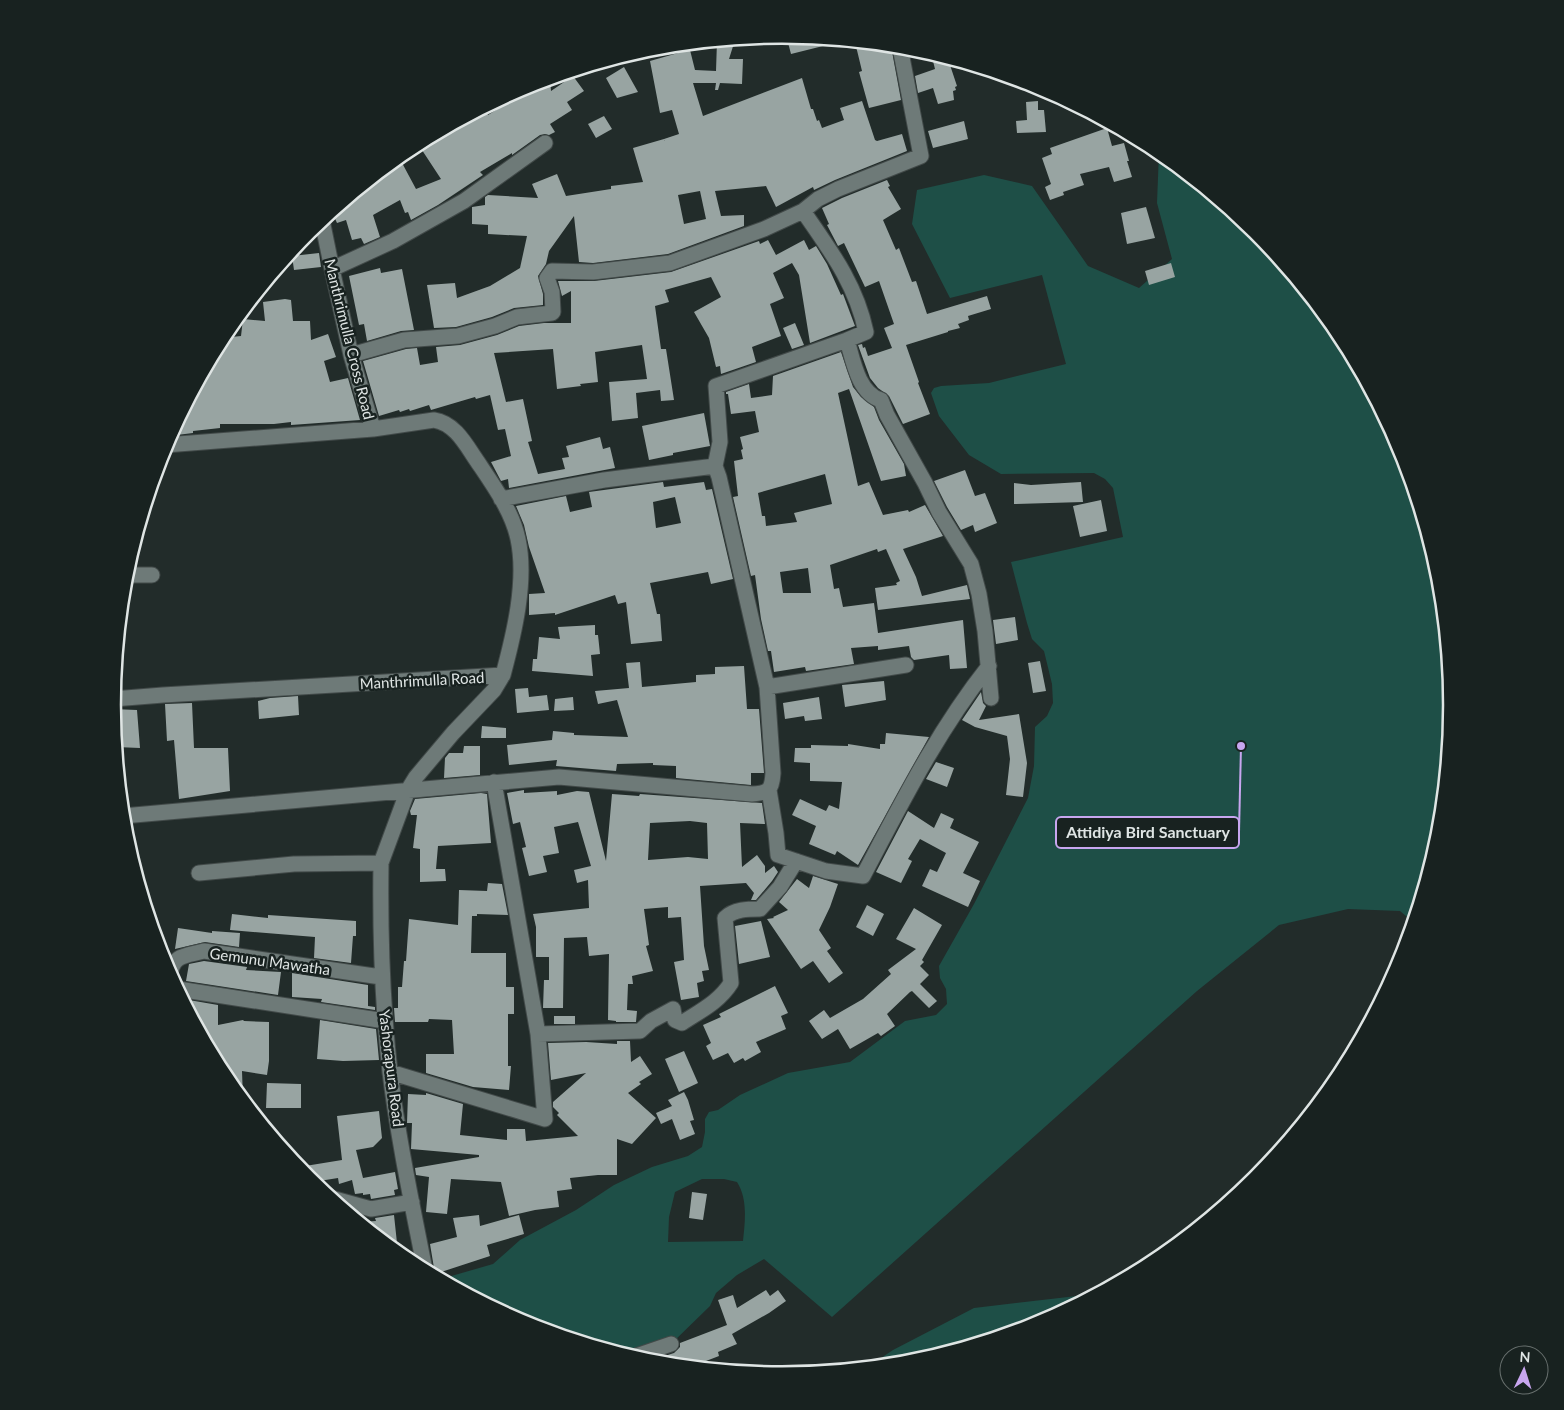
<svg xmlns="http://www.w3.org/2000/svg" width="1564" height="1410" viewBox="0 0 1564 1410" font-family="Lato,sans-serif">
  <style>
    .green { fill: #1e4f47; fill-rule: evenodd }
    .building { fill: #98a4a2; fill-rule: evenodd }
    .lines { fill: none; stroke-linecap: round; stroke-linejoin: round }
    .minor-casing { stroke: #424a49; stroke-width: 17 }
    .minor { stroke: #6e7a78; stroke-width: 15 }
    .labels { text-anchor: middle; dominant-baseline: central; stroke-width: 5; stroke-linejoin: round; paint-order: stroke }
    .street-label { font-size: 15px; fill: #dfe5e4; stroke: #182220 }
    .rim { fill: none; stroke: #dfe5e4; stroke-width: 2.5 }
    .leader { fill: none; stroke: #c8a6ef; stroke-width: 2 }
    .callout-dot { fill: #c8a6ef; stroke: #182220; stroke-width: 2 }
    .callout { fill: #182220; stroke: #c8a6ef; stroke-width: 2 }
    .callout-label { font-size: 16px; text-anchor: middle; font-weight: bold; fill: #dfe5e4 }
  </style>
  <rect width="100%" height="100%" fill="#222c2a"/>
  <path class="green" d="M1159 152 1256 231 1339 333 1401 449 1439 575 1452 705 1439 836 1413 922 1400 911 1348 909 1279 925 1197 991 832 1317 764 1259 737 1275 716 1293 710 1306 671 1344 633 1357 525 1324 441 1279 493 1264 520 1240 576 1210 614 1185 652 1167 688 1156 702 1147 705 1132V1119L709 1112 718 1110 740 1095 788 1073 850 1062 905 1021 936 1015 947 1004 946 989 940 978 939 966 974 904 1028 798 1034 766 1035 727 1047 716 1053 703 1052 684 1044 651 1032 639 1027 623 1011 562 1123 537 1113 488 1105 479 1094 473 1001 474 969 455 939 416 931 393 934 388 941 386 989 383 1066 364 1042 275 950 298 912 224 917 190 984 175 1032 186 1088 266 1139 288 1172 259 1157 203ZM702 1179H724L737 1182C748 1199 745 1222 743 1241L668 1242 669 1217 675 1192Z
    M1094 1294 1038 1324 912 1362 869 1366 893 1350 974 1308Z"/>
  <path class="building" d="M786 35 838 41 839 42 791 54Z
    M735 40 729 59H743L742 84 720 83 718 90H715L716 83H693L703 116 802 78 811 109H813L817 121 819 120 822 128 844 120 840 108 862 101 875 140 877 141 902 134 907 151 835 180 814 190 813 187 776 207 766 186 715 191 721 216 744 215V226L668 254 593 263 579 262 574 216 549 251 546 264 538 276 543 294V305L514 308 492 317 456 327 434 328 427 285 455 283 457 298 490 286 520 268 527 236 488 234V225L472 224V207L485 205V197L488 195 538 198 532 184 557 174 566 196 611 189V186L643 182 633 148 664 139 665 141 664 139 679 134 672 110 660 113 650 61 678 53 677 49 689 46 695 70 716 71 717 41ZM700 191 706 219 684 224 678 195Z
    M855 42 891 46 901 100 869 108 859 72 862 71Z
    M931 53 948 59 957 86 955 87 956 90 953 91 954 100 938 104 933 88 918 93 915 76 935 69Z
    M624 67 638 92 617 98 606 78Z
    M573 76 584 91 567 102 572 110 550 124 555 132 549 135 545 134 540 135 512 155V153L480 172 483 175 438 205 411 220 408 212 405 213 400 200 373 215 380 237 364 244 361 238 352 240 346 220 337 223 332 212 382 171 401 161 416 189 441 179 418 144 424 140 484 108 488 115 544 80 550 78 551 91Z
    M1038 101V110H1044L1046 132 1017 133 1016 121 1027 120 1026 102Z
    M604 116 612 129 596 138 588 124Z
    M964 121 968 139 933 148 928 131Z
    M1107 128 1112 146 1124 143 1129 161H1127L1132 177 1114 182 1109 167 1080 174 1084 185 1063 192 1064 195 1050 200 1045 187 1051 184 1042 158 1052 154 1050 148Z
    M887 180 890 186 888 187 901 209 883 220 896 250 899 248 912 282 916 281 927 314 987 296 991 309 968 316 969 320 958 324 960 328 948 331V332L906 345 919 382 918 383 930 414 903 424 889 396 878 388 870 378 858 345 862 344 863 348 865 347 868 356 892 348 884 328 894 324 879 281 865 287 844 243 838 246 827 225 829 224 822 208 842 198Z
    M1146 207 1155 238 1127 244 1121 213Z
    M768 240 776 255 804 240 809 250 816 246 827 264 841 295 843 294 855 326 810 343 799 275 792 263 773 273 784 298 770 304 781 336 752 347 756 362 721 374 720 366 716 367 709 338 694 312 721 297 711 277 665 290 669 302 655 306 661 349H666L674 400 661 401 660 390 636 393 638 418 612 421 609 382 647 379 642 345 595 352 598 382 580 384 581 386 557 389 553 349 494 353 506 402 523 399 532 441 528 442 538 474 565 469 562 458 569 457 566 446 600 437 603 449 610 447 615 468 509 488 508 479 501 481 491 462 511 456 505 429 498 430 490 395 476 399 475 397 431 410 429 405 410 411 409 409 400 412 399 410 379 416 363 361 406 349 417 348 420 365 438 362 436 347 460 345 497 335 519 326 544 323H571V291L562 296 558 281H594L671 272 759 241 760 244Z
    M319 253 321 267 294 270 292 256Z
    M1171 263 1175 277 1149 285 1145 271Z
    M380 268 381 273 402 269 414 330 401 331 367 341 364 324 359 325 349 276Z
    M285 299 291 300 293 321H310L311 340 328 334 336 357 324 361 330 382 348 378 360 420 291 425V422L274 424H220V428L193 431V433L177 435V423L222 338 241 336 243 319 265 321 263 302Z
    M795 323 804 345 792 349 783 328Z
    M841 352 853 387 861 397 874 407 879 420 904 464 906 476 881 481 849 389 838 393 858 486 869 482 883 515 908 510 909 512 925 505 943 536 903 549 916 577 922 596 967 585 970 599 878 610 875 588 897 585 896 583 900 581 886 549 878 552 877 549 830 565 834 589 839 588 843 607 874 603 878 633 963 620 967 668 950 669 949 655 914 660 911 657 909 646 878 650V646L851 648 854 664 806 671 805 667 774 672 771 651H768L761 619 755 575 751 576 733 497 738 496 734 461 743 459 741 450 743 449 740 437 759 432 755 411 731 414 728 394H726V392L749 384 751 398 772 395 773 376ZM825 474 832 504 794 513 797 522 766 526 765 516H762L758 493ZM808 568 811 593H783L780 572Z
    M704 413 710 446 673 453V455L649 460 642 426Z
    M965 470 975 496 985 493 997 523 975 532 973 525 961 530 947 507 934 481Z
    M663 482 664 487 704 482 706 490 712 489 733 579 711 584 708 572 650 583 657 614H660L662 641 631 644 626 602 618 604 615 595 555 615V613L529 615V594L545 593 529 547 524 525 516 506 566 496 570 512 592 507 589 492ZM675 497 681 523 656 528 653 502Z
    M1081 482 1083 502 1014 504V483L1031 485Z
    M1101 500 1107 531 1080 537 1073 506Z
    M1015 617 1018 640 996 644 993 620Z
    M595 625V635H598L600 654 591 655 593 676 532 671 533 659H537L539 637 560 639 558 627Z
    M1040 661 1046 691 1033 693 1028 663Z
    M640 662 642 687 696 682V675L715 674V667L744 666 747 709H759L764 773H751V785L676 778V766L653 765V763L617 764 616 771 556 766 557 760 509 765 507 745 552 740 553 731 574 733V735L628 737 617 700 598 704 595 691 629 688 626 663Z
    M884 681 886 700 845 707 842 685Z
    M528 688 529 697 547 695 549 710 517 713 515 689Z
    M981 692 983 703 986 706 979 720 1019 714 1027 763 1023 797 1006 795 1010 759 1007 736 975 727 962 720Z
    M298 696 299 715 259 719 258 701 270 698Z
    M573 697 574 710 554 711 555 699Z
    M819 697 822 719 805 721 804 716 785 719 783 703Z
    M192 703 194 748H228L230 791 179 799 174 740 167 741 165 704Z
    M112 709 137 710 140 748 116 747Z
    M482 726 506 728V738H481Z
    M886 733 929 737 858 865 837 851 835 855 809 844 816 826 792 815 800 799 826 811 829 805 839 809 842 782 810 781V763L794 762 795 748H811V745L848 746V744L880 749V744H885Z
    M464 746H480V775L444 778 445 758 449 753H463Z
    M936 762 954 768 947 787 926 779Z
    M524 790V793L557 791V795L577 791 589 792 606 861 612 794 639 796 640 794 762 803 765 824 740 823 742 867 757 855 765 866V873L774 866 778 872 772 881 756 900H751L754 893 746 883 700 886 704 946 709 970 702 971 704 981 697 983 699 997 681 1000 674 962 684 960 681 917 668 918V907L644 909 649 945 646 946 653 971 632 976 633 984H628L627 1010 637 1011 636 1022H616V1021L608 1020 609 954 589 956 587 937 564 938 563 1008H543L544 980H549V957H536V927L533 914 589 908 588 880 577 883 574 870 591 866 578 822 554 827 559 853 543 856 547 872 529 876 522 848 526 847 520 822 513 824 507 793ZM690 821 707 823 708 859 688 857 648 860 650 823Z
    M481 793 487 794 491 843 438 846 436 869H445L446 881 420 882V849L413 848 417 815H411L410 811 415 799Z
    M908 811 934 828 941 813 954 819 950 828 979 842 963 873 980 881 968 907 922 886 930 869 937 872 946 853 920 839 908 859 912 861 901 883 876 872Z
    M813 876 838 884 830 907 819 930 831 948 827 951 843 973 829 983 813 961 801 969 767 919 774 918 773 917 788 910 779 902 797 879 809 888Z
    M488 883 502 884 508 915 477 914V916H472L471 953H506V987H514V1014H508V1066H511L509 1090 473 1087 426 1073V1054H454L452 1020 429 1019 428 1022H395L394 1008H398V987H402L404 961H406L409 919 458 925 459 890 487 891Z
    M867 905 884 914 873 936 856 927Z
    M914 908 942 925 922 960 924 962 920 966 929 975 920 984 937 1001 929 1008 912 991 910 992 887 1014 895 1026 881 1036 878 1033 850 1049 838 1029 822 1039 809 1021 824 1010 830 1018 863 999 891 974 888 970 916 949 896 939Z
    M232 914 268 918V915L356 921V936H353L351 963 314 958 315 937 230 930Z
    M761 921 770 957 739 964 735 926Z
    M178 928 212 933V931L240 933 239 947 205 942 175 949Z
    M204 961 247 967 246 970 281 972 278 995 186 981 189 964Z
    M292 973 368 985V1006L375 1007V1010L321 1002 322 999 292 997Z
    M775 986 788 1013 781 1016 786 1029 756 1042 761 1052 745 1061 743 1058 734 1063 728 1053 713 1060 706 1046 711 1043 703 1025 721 1017 719 1014Z
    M183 999 218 1005V1025L243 1020 244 1021 269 1022V1061L267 1075 242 1071 243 1099 225 1077Z
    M554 1016H575V1024H554Z
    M320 1020 376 1029 379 1060 343 1061 317 1059Z
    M617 1041H630L631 1062 640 1056 652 1074 639 1082 641 1084 628 1093 656 1118 632 1144 617 1139V1175H598L570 1178 572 1189 557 1191 559 1207 535 1210 509 1216 501 1182 451 1179 447 1214 426 1212 429 1177 416 1175 415 1168 479 1157V1155L411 1149 412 1123H407L408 1094 426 1095V1093L463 1104 460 1135 507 1140V1129H525L526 1141 578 1136 557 1115 559 1113 553 1107V1102L586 1073 551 1080 548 1043 586 1042 617 1044Z
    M684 1051 698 1083 679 1092 665 1059Z
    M267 1083 301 1084V1108H266Z
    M684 1092 688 1100 694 1120 690 1121 695 1134 680 1140 672 1119 661 1124 656 1113 672 1106 668 1100Z
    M379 1111 382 1138 373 1147 356 1150 363 1178 395 1172 398 1189 394 1190 395 1195 371 1199 370 1194 363 1195V1193L355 1194 352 1180 339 1184 338 1178 313 1182 299 1167 342 1160 337 1116Z
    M692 1192 707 1194 703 1220 689 1218Z
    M394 1215 397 1243 387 1244 360 1222 376 1221 375 1218Z
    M479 1215 480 1226 519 1215 524 1234 487 1245 490 1256 435 1274 430 1244 457 1237 453 1218Z
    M766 1290 770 1296 778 1290 786 1301 769 1313 732 1334 737 1344 718 1352 719 1356 693 1366 649 1361 674 1353 680 1347V1343L727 1325 718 1300 733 1295 737 1308Z"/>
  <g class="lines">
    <defs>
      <path id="minor" d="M803 211C830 250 856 284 866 332L847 340C853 360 858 393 881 400L887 415 925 483 939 512 971 564 979 594 985 631 991 698
        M322 220 332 269 351 355 373 429
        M332 269 393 241 464 201 545 143
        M351 355 404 340 458 336 495 326 517 317 552 313 553 312 552 292 547 278 552 271 593 272 670 263 764 229 803 211 818 199 838 189 921 156 900 47
        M715 466 720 442 716 386 847 340
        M125 575H152
        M767 687 906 665
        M113 699 163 695 503 675C514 634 527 581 518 539 512 510 491 482 475 458 465 443 454 423 434 420L373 429 165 445
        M769 790 776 833 778 855 826 871 863 876C901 804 938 730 989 666
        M123 816 559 777 752 794C769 793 772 790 773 773L767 687 719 477 715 466 604 480 501 499
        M381 863C380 933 382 1002 390 1072 398 1138 412 1204 425 1270
        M199 873 294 864 381 863 408 790 416 777 453 733 494 690 503 675
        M170 975C173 954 186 956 204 951L381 977
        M178 989 385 1021
        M538 1034 640 1031 651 1021 673 1009 675 1020 682 1023C700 1011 719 1002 731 983L725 918C734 909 748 909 760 909L780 887 796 861
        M390 1072 545 1119 538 1034 494 782
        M331 1198 371 1209 412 1202
        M633 1357 671 1344"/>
    </defs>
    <use href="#minor" class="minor-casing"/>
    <use href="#minor" class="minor"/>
  </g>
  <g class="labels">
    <g class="street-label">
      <text transform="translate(350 339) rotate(76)">Manthrimulla Cross Road</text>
      <text transform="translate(422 680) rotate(-3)">Manthrimulla Road</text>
      <text transform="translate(270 961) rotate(8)">Gemunu Mawatha</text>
      <text transform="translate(392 1068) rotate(83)">Yashorapura Road</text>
    </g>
  </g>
  <path d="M0 0H1564V1410H0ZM121 705a661 661 0 1 1 1322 0a661 661 0 1 1-1322 0Z" fill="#182220" fill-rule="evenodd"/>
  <path class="rim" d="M121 705a661 661 0 1 1 1322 0a661 661 0 1 1-1322 0Z"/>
  <path class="leader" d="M1241 746L1239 832"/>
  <circle class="callout-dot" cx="1241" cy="746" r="5"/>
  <rect class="callout" x="1056" y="817" width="183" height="31" rx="5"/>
  <g class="callout-label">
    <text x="1148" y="838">Attidiya Bird Sanctuary</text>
  </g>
  <g transform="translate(1524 1370) rotate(4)"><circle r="24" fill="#182220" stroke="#68706e"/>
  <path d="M0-4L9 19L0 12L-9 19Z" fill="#c8a6ef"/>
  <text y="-8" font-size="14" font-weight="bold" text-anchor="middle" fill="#dfe5e4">N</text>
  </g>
</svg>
